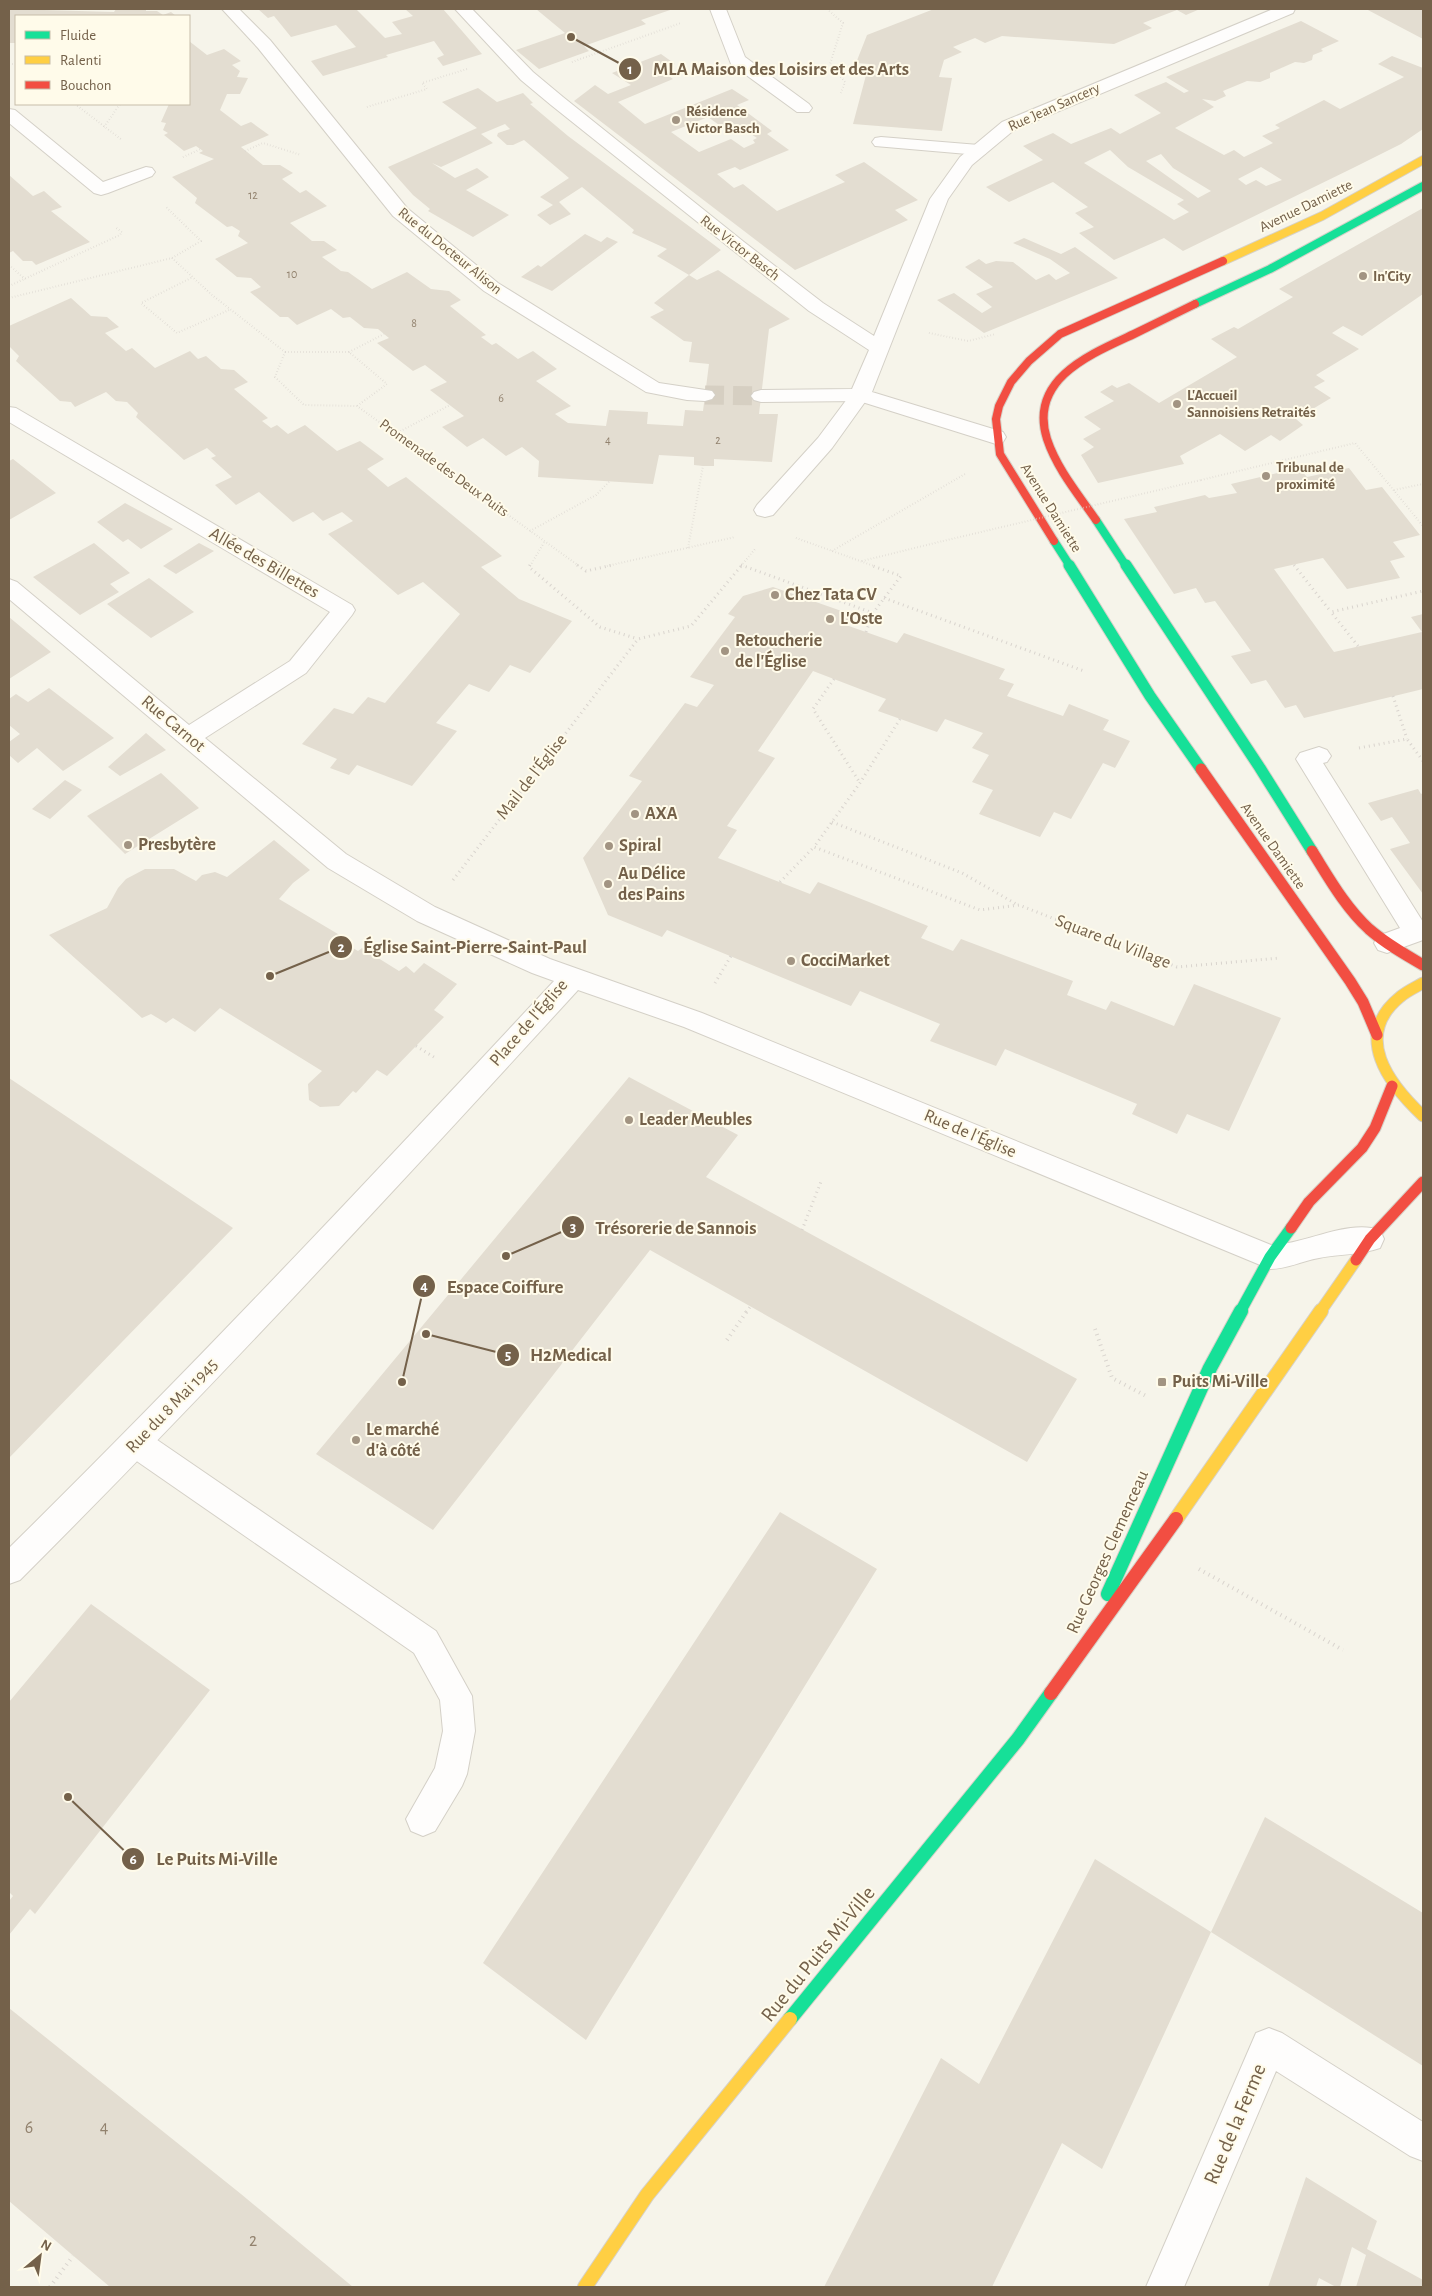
<svg xmlns="http://www.w3.org/2000/svg" width="1432" height="2296" viewBox="0 0 1432 2296" font-family="'Alegreya Sans',sans-serif">
  <style>
    .building { fill: #e3ddd1; fill-rule: evenodd }
    .lines { fill: none; stroke-linecap: round; stroke-linejoin: round }
    .street-tunnel { stroke: #d6cfc2; stroke-width: 19; stroke-dasharray: 19 9; stroke-linecap: butt }
    .lane-casing { stroke: #d4d0c7; stroke-width: 2 }
    .street-casing { stroke: #d4d0c7; stroke-width: 2 }
    .fast-far2-casing { stroke: #d6d1c8; stroke-width: 10 }
    .fast-far1-casing { stroke: #d6d1c8; stroke-width: 13 }
    .fast-casing { stroke: #d6d1c8; stroke-width: 16 }
    .slow-far2-casing { stroke: #d6d1c8; stroke-width: 10 }
    .slow-far1-casing { stroke: #d6d1c8; stroke-width: 13 }
    .slow-casing { stroke: #d6d1c8; stroke-width: 16 }
    .jam-far2-casing { stroke: #d6d1c8; stroke-width: 10 }
    .jam-far1-casing { stroke: #d6d1c8; stroke-width: 13 }
    .jam-casing { stroke: #d6d1c8; stroke-width: 16 }
    .path-far2 { stroke: #d9d4ce; stroke-width: 2; stroke-dasharray: 0.5 2.5; stroke-linecap: butt }
    .path-far1 { stroke: #d9d4ce; stroke-width: 3; stroke-dasharray: 1 4; stroke-linecap: butt }
    .path { stroke: #d9d4ce; stroke-width: 4; stroke-dasharray: 1 4.5; stroke-linecap: butt }
    .lane { fill: #fefdfc; fill-rule: evenodd }
    .street { fill: #fefdfc; fill-rule: evenodd }
    .fast-far2 { stroke: #16e098; stroke-width: 8 }
    .fast-far1 { stroke: #16e098; stroke-width: 11 }
    .fast { stroke: #16e098; stroke-width: 14 }
    .slow-far2 { stroke: #ffcf43; stroke-width: 8 }
    .slow-far1 { stroke: #ffcf43; stroke-width: 11 }
    .slow { stroke: #ffcf43; stroke-width: 14 }
    .jam-far2 { stroke: #f24e42; stroke-width: 8 }
    .jam-far1 { stroke: #f24e42; stroke-width: 11 }
    .jam { stroke: #f24e42; stroke-width: 14 }
    .path-bridge { stroke: #d9d4ce; stroke-width: 2; stroke-dasharray: 0.5 2.5; stroke-linecap: butt }
    .poi-dot { fill: #a29482; stroke: #fffbea; stroke-width: 2 }
    .labels { text-anchor: middle; dominant-baseline: central; stroke-width: 4; stroke-linejoin: round; paint-order: stroke }
    .far-number-label { font-size: 12px; fill: #92826e }
    .far-street-label { font-size: 15px; fill: #74614a; stroke: #fffbea }
    .far-poi-label { font-size: 15px; font-weight: bold; fill: #74614a; stroke: #fffbea; text-anchor: start }
    .street-label { font-size: 18px; fill: #74614a; stroke: #fffbea }
    .poi-label { font-size: 18px; font-weight: bold; fill: #74614a; stroke: #fffbea; text-anchor: start }
    .near-number-label { font-size: 18px; fill: #92826e }
    .near-street-label { font-size: 21px; fill: #74614a; stroke: #fffbea }
    .leader { fill: none; stroke: #74614a; stroke-width: 2 }
    .callout-dot { fill: #74614a; stroke: #fffbea; stroke-width: 2 }
    .mark-label { font-size: 15px; text-anchor: middle; font-weight: bold; fill: #fff }
    .callout-label { font-size: 19px; text-anchor: middle; font-weight: bold; fill: #74614a; stroke: #fffbea; stroke-width: 4; stroke-linejoin: round; paint-order: stroke }
  </style>
  <rect width="100%" height="100%" fill="#f6f4ea"/>
  <path class="building" d="M9 9 114 12 116 9H146V11H157L163 15 171 12 176 16H16V43H9Z
    M258 9H356L385 38 402 34 392 22 413 16 405 9H443L482 54 443 66 437 58 444 55 434 41 386 55 388 57 323 76 311 61 356 47 336 25 291 37 274 16 268 18Z
    M536 9H673L641 20 646 24 584 46 589 51 539 69 516 50 565 33Z
    M934 9H1200L1186 15 1177 10 1143 23 1152 28 1114 44 1002 36 985 43 975 38 953 47 962 52 944 60 939 77 952 78 942 131 853 124 869 64 856 63 867 35Z
    M1366 9H1423V39Z
    M1301 21 1339 41 1321 49 1323 51 1313 55 1312 60 1304 63 1295 62 1270 73V78L1260 82 1247 81 1223 91 1226 96 1215 101 1202 99 1214 107 1175 128 1224 155 1234 150 1244 157 1273 143 1262 136 1280 128 1275 125 1324 100 1340 109 1404 77 1378 64 1392 56 1423 68V129L1401 144 1353 168 1183 251 1164 238 1114 260 1079 233 1094 227 1075 213 1088 207 1053 182 1009 202 986 187 1043 160 1023 146 1053 133 1071 144 1111 128 1120 134 1161 113 1134 95 1166 82 1184 93 1189 91 1166 77ZM1110 150 1128 167 1184 200 1177 204 1189 212 1174 220 1084 163ZM1161 154 1173 168 1211 191 1198 198 1146 161ZM1261 167 1282 180 1266 186 1256 180 1246 185 1238 179Z
    M189 41 207 55 224 49 241 61 232 65 240 71 237 77 248 78 240 94H227L220 110 241 126 251 122 269 135 241 147 263 165H280L293 173 282 179 300 193 306 190 327 206 290 223 312 241H324L337 250 322 257 341 271 348 272 372 289 407 272 431 289 449 291 461 300 450 306 486 335 481 337 492 345 496 343 518 359 533 351 557 369 536 381 571 406 555 414 568 423 606 426 609 410 648 412 647 424 683 426 685 410 703 411 709 364 689 362 692 342 684 341 650 317 664 310 654 303 689 275 697 280 718 270 790 319 769 329 759 414H778L772 462 714 459V466H703L694 465V457L659 455 653 484 538 477 539 461 522 447 506 456 483 438 467 447 442 427 464 416 430 390 447 382 425 365 413 371 377 343 389 338 378 329 364 328 350 317 343 318 331 309 297 325 288 317H280L250 292 261 287 251 278 237 277 215 259 248 243 238 236 240 231 232 226 227 227 195 203 197 198 172 177 214 159 199 153 203 151 196 146 184 151 164 135 168 133 163 130 166 123 161 122 169 104H189Z
    M661 54 675 64 660 70 673 79 618 102 645 124 732 89 749 100 737 105 772 131 767 134 789 150 740 170 735 167 717 174 734 188 743 184 777 211 845 182 835 175 864 162 918 200 895 210 908 220 795 270 574 101 595 85 608 94 631 85 612 73ZM708 117 726 130 737 125 757 138 753 140 755 143 744 148 731 139 699 152 671 132Z
    M478 88 497 102 523 93 533 103 530 104 568 136 721 250 689 275 657 256 667 249 632 233 634 230 582 187 559 202 571 214 550 225 537 215 553 205 540 197 569 178 524 140 513 145H507L497 136 498 133 510 129 505 124 481 134 493 143 441 167 432 163 455 178 477 168 489 177 466 190 509 215 473 237 428 211 430 209 413 195 388 167 477 128 442 102Z
    M9 175 33 196 44 191 62 207 51 211 90 242 36 265 32 261H23L13 251 9 253Z
    M1423 208V294L1362 336 1343 326 1332 333 1359 349 1316 375 1325 381 1314 387 1331 398 1296 419 1303 425 1280 441 1271 435 1245 451 1220 434 1180 456 1184 464 1098 483 1081 455 1094 447 1083 439 1101 429 1084 417 1114 401 1100 392 1112 385 1117 388 1129 383 1159 403 1237 357 1211 339 1234 327 1238 329 1293 297 1279 289Z
    M585 234 601 242 607 237 618 242 552 291 521 277 538 265 541 267Z
    M1024 238 1061 254 1075 247 1118 278 984 333 937 300 954 293 982 313 992 307 976 294 993 287 965 267 979 259 986 264 996 261 1013 262 1036 280 1049 274 1056 280 1070 273 1050 259 1013 243Z
    M71 298 91 316 107 317 119 327 105 333 126 351 132 348 155 368 190 351 198 359 206 356 221 369 234 370 248 382 234 389 268 418 262 421 271 428 277 425 288 434 305 425 337 451 360 441 384 459 367 469 388 487 406 477 502 556 481 567 519 599 572 621 530 673 510 665 489 692 469 684 436 723 457 731 412 786 357 765 349 775 330 768 337 759 302 744 334 708 353 714 368 697 385 703 460 614 423 582 398 595 328 534 353 521 342 512 323 521 313 512 293 522 259 492 236 505 215 485 232 477 211 458 216 456 207 448 184 460 136 417 138 413 127 402 116 401 106 392 75 407 71 402 60 401 16 361 19 356 9 346V326Z
    M13 459 56 493 9 520V461Z
    M1299 468 1307 477 1349 468 1366 490 1382 487 1420 535 1393 542 1405 557 1390 561 1400 578 1347 589 1323 558 1274 569 1334 652 1422 632 1411 617 1423 614V689L1304 718 1296 705 1285 708 1266 680 1251 684 1231 656 1251 651 1215 601 1205 603 1196 588 1174 594 1124 519 1157 512 1154 507 1205 495 1209 498 1237 493 1231 484Z
    M125 503 173 529 141 549 128 539 123 542 97 522Z
    M94 543 130 573 110 584 119 592 80 615 33 577Z
    M199 543 214 551 176 574 163 566Z
    M149 578 194 612 151 638 107 604Z
    M773 587 853 615 846 625 897 643 904 633 1005 669 999 679 1014 684 1007 696 1063 716 1069 704 1109 720 1103 730 1130 741 1115 768 1103 763 1071 819 1054 812 1040 837 979 814 993 790 972 782 989 755 972 748 983 733 945 719 937 732 878 711 886 699 813 671 758 751 775 758 727 826 737 830 718 858 810 894 818 882 869 902 928 926 921 938 953 951 961 939 1073 981 1067 995 1106 1010 1111 1001 1174 1026 1194 984 1281 1018 1229 1131 1187 1114 1177 1134 1132 1114 1137 1104 1005 1049 996 1066 930 1041 940 1024 860 991 851 1006 667 930 662 937 608 915 583 858 642 781 629 776 685 703 697 707 714 685 690 677 735 617 728 614 743 596Z
    M9 617 51 652 9 679Z
    M49 688 114 738 63 771 37 748 18 763 9 755V742L20 734 9 725V699L16 694 28 702Z
    M146 733 166 750 120 776 108 767Z
    M161 773 199 808 125 854 87 816Z
    M65 780 82 790 50 819 32 809Z
    M1418 789 1421 794 1423 793V894L1390 849 1410 843 1392 817 1381 821 1368 803Z
    M274 840 310 870 293 883 279 899 348 940 344 943 358 951 362 948 399 971 406 966 414 973 424 963 457 984 434 1010 444 1017 387 1076 377 1070 356 1093 353 1091 339 1106 320 1107 309 1100 308 1084 322 1071 220 1008 195 1032 173 1018 166 1023 151 1014 142 1018 49 935 107 908 118 888 126 879 145 869H174L196 881 202 875 215 872 227 877Z
    M629 1077 738 1135 706 1177 1077 1379 1027 1462 650 1250 433 1530 316 1454Z
    M9 1078 233 1228 9 1458Z
    M780 1512 877 1569 586 2040 483 1963Z
    M91 1604 210 1690 35 1914 30 1909 9 1935V1901L13 1896 9 1892V1702Z
    M1265 1817 1423 1913V2066L1211 1932Z
    M1095 1859 1211 1932 1102 2169 1062 2143 992 2287H824L941 2058 979 2084Z
    M9 2008 241 2194 353 2287H110L9 2201Z
    M1306 2177 1377 2221 1367 2249 1423 2280V2287H1356L1366 2255 1352 2247 1340 2287H1336L1319 2278 1316 2287H1268Z"/>
  <g class="lines">
    <path class="street-tunnel" d="M705 395 761 396"/>
    <defs>
      <path id="lane" d="M881 137 979 145 985 146 988 150 985 154 979 155 875 146 872 142 875 138Z
        M860 389 867 391 870 395 832 448 773 515 765 517 757 515 754 510 757 505 818 438 853 391Z
        M1319 747 1327 750 1331 756 1327 762 1323 763 1423 922V940L1387 953 1378 950 1374 943 1378 936 1400 928 1296 759 1300 753Z
        M136 1429 147 1433 436 1631 472 1696 475 1731 467 1774 462 1786 435 1831 423 1836 411 1831 406 1819 435 1768 443 1731 440 1700 414 1653 125 1453 121 1443 125 1433Z"/>
      <path id="street" d="M222 9H239L270 40 407 208 498 283 659 383 712 391 715 395 712 399 705 401 687 400 646 392 484 291 393 216 258 48Z
        M455 9H472L533 72 563 97 744 242 823 303 874 336 930 199 960 157 1002 122 1273 9H1295L1293 13 1014 130 972 165 948 199 872 392 1003 432 1006 437 1003 442 996 444 859 401 761 402 754 400 751 396 754 392 761 390 852 389 869 350 809 311 551 105 521 80Z
        M710 9H726L745 57 809 104 812 108 809 112H797L731 64Z
        M9 109 15 110 103 182 146 167 152 168 155 172 152 176 108 193 101 195 94 193 9 123Z
        M9 407 16 408 352 605 355 610 352 615 306 673 205 738 346 854 435 907 550 959 702 1013 1271 1245C1304 1245 1347 1219 1380 1230L1384 1239 1380 1248C1360 1255 1339 1254 1319 1258 1302 1261 1287 1269 1270 1269L684 1027 578 990C395 1190 212 1388 20 1580L9 1584V1548C196 1364 375 1173 554 981L532 973 417 921 328 868 9 599V579L17 582 189 725 290 661 330 612 9 422Z
        M1269 2028 1282 2033 1423 2122V2161L1410 2156 1276 2071 1184 2287H1146L1256 2033Z"/>
      <path id="fast-far2" d="M1195 304 1270 269 1423 186
        M1096 520 1126 566
        M1054 541 1070 566"/>
      <path id="fast-far1" d="M1069 565 1150 696 1201 769
        M1126 565 1260 768 1312 851
        M1240 1312 1270 1257 1291 1228"/>
      <path id="fast" d="M1108 1594 1210 1368 1241 1311
        M790 2019 1018 1739 1051 1693"/>
      <path id="slow-far2" d="M1223 261 1322 216 1423 160"/>
      <path id="slow-far1" d="M1423 983C1416 987 1407 991 1400 997 1352 1036 1389 1084 1423 1116
        M1320 1312 1356 1260"/>
      <path id="slow" d="M1176 1519 1321 1311
        M585 2287 647 2195 790 2019"/>
      <path id="jam-far2" d="M1096 520C1078 494 1057 469 1047 439 1028 379 1091 354 1134 334 1154 324 1175 314 1195 304
        M1054 541 1000 454 996 419 999 406 1011 382 1029 361 1060 334 1223 261"/>
      <path id="jam-far1" d="M1201 769 1350 981 1363 1002 1377 1035
        M1312 851C1329 878 1345 907 1369 929 1385 943 1404 954 1423 965
        M1291 1228 1309 1202 1362 1148 1375 1128 1392 1086
        M1356 1260 1370 1239 1423 1182"/>
      <path id="jam" d="M1051 1693 1176 1519"/>
    </defs>
    <use href="#lane" class="lane-casing"/>
    <use href="#street" class="street-casing"/>
    <use href="#fast-far2" class="fast-far2-casing"/>
    <use href="#fast-far1" class="fast-far1-casing"/>
    <use href="#fast" class="fast-casing"/>
    <use href="#slow-far2" class="slow-far2-casing"/>
    <use href="#slow-far1" class="slow-far1-casing"/>
    <use href="#slow" class="slow-casing"/>
    <use href="#jam-far2" class="jam-far2-casing"/>
    <use href="#jam-far1" class="jam-far1-casing"/>
    <use href="#jam" class="jam-casing"/>
    <path class="path-far2" d="M827 9 843 23 830 64 845 82 841 93
      M572 62 681 23
      M9 64H16
      M75 104 122 140
      M367 107 427 89 422 83 467 69
      M104 127 120 104
      M245 151 263 143 301 155
      M183 157 201 149
      M172 258 212 295 285 352 275 377 304 405 357 406 579 566
      M9 265 25 279
      M191 278 141 303 177 333 229 310
      M9 286 120 235 122 232 115 227
      M9 298 172 258 201 241 165 206
      M929 333 968 341 996 334
      M285 352H349L387 384 357 406
      M349 352 384 334
      M395 434 450 405
      M1201 480 1355 443 1423 526
      M1394 490 1423 484
      M530 531 596 495 609 482
      M796 538 874 566
      M688 548 703 466
      M832 551 965 474
      M862 561 943 541
      M741 565 744 566
      M530 566 545 541
      M607 566 735 537
      M741 566 755 549"/>
    <path class="path-far1" d="M530 565 529 567 600 627 638 639
      M577 565 586 571 613 565
      M741 565 873 613 901 576 870 565
      M1294 565 1331 612
      M884 598 1084 671
      M866 632 873 613
      M1358 646 1331 612 1423 591
      M834 679 813 709 860 783
      M1393 696 1407 739
      M900 719 860 783 814 847 980 910 1019 905 1177 967 1280 958
      M1359 748 1407 739 1423 761
      M832 822 962 873 1018 905
      M453 880 638 639 691 626 742 565
      M780 882 814 847
      M715 983 731 956
      M416 1046 437 1059
      M802 1230 822 1179
      M746 1312 750 1307"/>
    <path class="path" d="M1095 1329 1112 1378 1148 1397
      M727 1340 747 1311
      M1199 1569 1343 1650
      M50 2287 73 2256"/>
    <use href="#lane" class="lane"/>
    <use href="#street" class="street"/>
    <use href="#fast-far2" class="fast-far2"/>
    <use href="#fast-far1" class="fast-far1"/>
    <use href="#fast" class="fast"/>
    <use href="#slow-far2" class="slow-far2"/>
    <use href="#slow-far1" class="slow-far1"/>
    <use href="#slow" class="slow"/>
    <use href="#jam-far2" class="jam-far2"/>
    <use href="#jam-far1" class="jam-far1"/>
    <use href="#jam" class="jam"/>
    <path class="path-bridge" d="M943 541 1201 480"/>
  </g>
  <g class="poi-dot">
    <circle cx="676" cy="120" r="5"/>
    <circle cx="1363" cy="276" r="5"/>
    <circle cx="1177" cy="404" r="5"/>
    <circle cx="1266" cy="476" r="5"/>
    <circle cx="775" cy="595" r="5"/>
    <circle cx="830" cy="619" r="5"/>
    <circle cx="725" cy="651" r="5"/>
    <circle cx="635" cy="814" r="5"/>
    <circle cx="128" cy="845" r="5"/>
    <circle cx="609" cy="846" r="5"/>
    <circle cx="608" cy="884" r="5"/>
    <circle cx="791" cy="961" r="5"/>
    <circle cx="629" cy="1120" r="5"/>
    <rect x="1157" y="1377" width="10" height="10" rx="2.5"/>
    <circle cx="356" cy="1440" r="5"/>
  </g>
  <g class="labels">
    <g class="far-number-label">
      <text x="253" y="195">12</text>
      <text x="292" y="274">10</text>
      <text x="414" y="323">8</text>
      <text x="501" y="398">6</text>
      <text x="608" y="440">4</text>
      <text x="718" y="440">2</text>
    </g>
    <g class="far-street-label">
      <text transform="translate(1054 107) rotate(-24)">Rue Jean Sancery</text>
      <text transform="translate(1306 206) rotate(-26)">Avenue Damiette</text>
      <text transform="translate(740 248) rotate(38)">Rue Victor Basch</text>
      <text transform="translate(450 251) rotate(39)">Rue du Docteur Alison</text>
      <text transform="translate(444 468) rotate(36)">Promenade des Deux Puits</text>
      <text transform="translate(1051 508) rotate(58)">Avenue Damiette</text>
      <text transform="translate(1273 846) rotate(55)">Avenue Damiette</text>
    </g>
    <g class="far-poi-label">
      <text x="686" y="111">Résidence<tspan x="686" dy="17">Victor Basch</tspan></text>
      <text x="1373" y="276">In'City</text>
      <text x="1187" y="395">L'Accueil<tspan x="1187" dy="17">Sannoisiens Retraités</tspan></text>
      <text x="1276" y="467">Tribunal de<tspan x="1276" dy="17">proximité</tspan></text>
    </g>
    <g class="street-label">
      <text transform="translate(264 563) rotate(30)">Allée des Billettes</text>
      <text transform="translate(173 724) rotate(40)">Rue Carnot</text>
      <text transform="translate(532 777) rotate(-52)">Mail de l'Église</text>
      <text transform="translate(1113 942) rotate(21)">Square du Village</text>
      <text transform="translate(529 1023) rotate(-49)">Place de l'Église</text>
      <text transform="translate(970 1134) rotate(23)">Rue de l'Église</text>
      <text transform="translate(172 1406) rotate(-46)">Rue du 8 Mai 1945</text>
      <text transform="translate(1108 1552) rotate(-66)">Rue Georges Clemenceau</text>
    </g>
    <g class="poi-label">
      <text x="785" y="595">Chez Tata CV</text>
      <text x="840" y="619">L'Oste</text>
      <text x="735" y="641">Retoucherie<tspan x="735" dy="21">de l'Église</tspan></text>
      <text x="645" y="814">AXA</text>
      <text x="138" y="845">Presbytère</text>
      <text x="619" y="846">Spiral</text>
      <text x="618" y="874">Au Délice<tspan x="618" dy="21">des Pains</tspan></text>
      <text x="801" y="961">CocciMarket</text>
      <text x="639" y="1120">Leader Meubles</text>
      <text x="1172" y="1382">Puits Mi-Ville</text>
      <text x="366" y="1430">Le marché<tspan x="366" dy="21">d'à côté</tspan></text>
    </g>
    <g class="near-number-label">
      <text x="29" y="2128">6</text>
      <text x="104" y="2128">4</text>
      <text x="253" y="2241">2</text>
    </g>
    <g class="near-street-label">
      <text transform="translate(818 1954) rotate(-51)">Rue du Puits Mi-Ville</text>
      <text transform="translate(1235 2124) rotate(-67)">Rue de la Ferme</text>
    </g>
  </g>
  <path class="leader" d="M571 37L630 69M270 976L341 947M506 1256L573 1227M402 1382L424 1286M426 1334L508 1355M68 1797L133 1859"/>
  <g class="callout-dot">
    <circle cx="571" cy="37" r="5"/>
    <circle cx="270" cy="976" r="5"/>
    <circle cx="506" cy="1256" r="5"/>
    <circle cx="402" cy="1382" r="5"/>
    <circle cx="426" cy="1334" r="5"/>
    <circle cx="68" cy="1797" r="5"/>
    <circle cx="630" cy="69" r="12"/>
    <circle cx="341" cy="947" r="12"/>
    <circle cx="573" cy="1227" r="12"/>
    <circle cx="424" cy="1286" r="12"/>
    <circle cx="508" cy="1355" r="12"/>
    <circle cx="133" cy="1859" r="12"/>
  </g>
  <g class="mark-label">
    <text x="630" y="74">1</text>
    <text x="341" y="952">2</text>
    <text x="573" y="1232">3</text>
    <text x="424" y="1291">4</text>
    <text x="508" y="1360">5</text>
    <text x="133" y="1864">6</text>
  </g>
  <g class="callout-label">
    <text x="781" y="75">MLA Maison des Loisirs et des Arts</text>
    <text x="475" y="953">Église Saint-Pierre-Saint-Paul</text>
    <text x="676" y="1234">Trésorerie de Sannois</text>
    <text x="505" y="1293">Espace Coiffure</text>
    <text x="571" y="1361">H2Medical</text>
    <text x="217" y="1865">Le Puits Mi-Ville</text>
  </g>
  <rect width="1432" height="2296" fill="none" stroke="#74614a" stroke-width="20"/>
  <rect x="15" y="15" width="175" height="90" fill="#fffbea" stroke="#c7bdaa"/>
  <rect x="25" y="31" width="25" height="8" fill="#16e098" stroke="#c7bdaa"/>
  <text x="60" y="40" font-size="15" fill="#74614a">Fluide</text>
  <rect x="25" y="56" width="25" height="8" fill="#ffcf43" stroke="#c7bdaa"/>
  <text x="60" y="65" font-size="15" fill="#74614a">Ralenti</text>
  <rect x="25" y="81" width="25" height="8" fill="#f24e42" stroke="#c7bdaa"/>
  <text x="60" y="90" font-size="15" fill="#74614a">Bouchon</text>
  <g transform="translate(40 2256) rotate(29)" stroke="#fffbea" stroke-width="4" paint-order="stroke">
  <path d="M0-4L9 19L0 12L-9 19Z" fill="#74614a"/>
  <text y="-8" font-size="14" font-weight="bold" text-anchor="middle" fill="#74614a">N</text>
  </g>
</svg>
